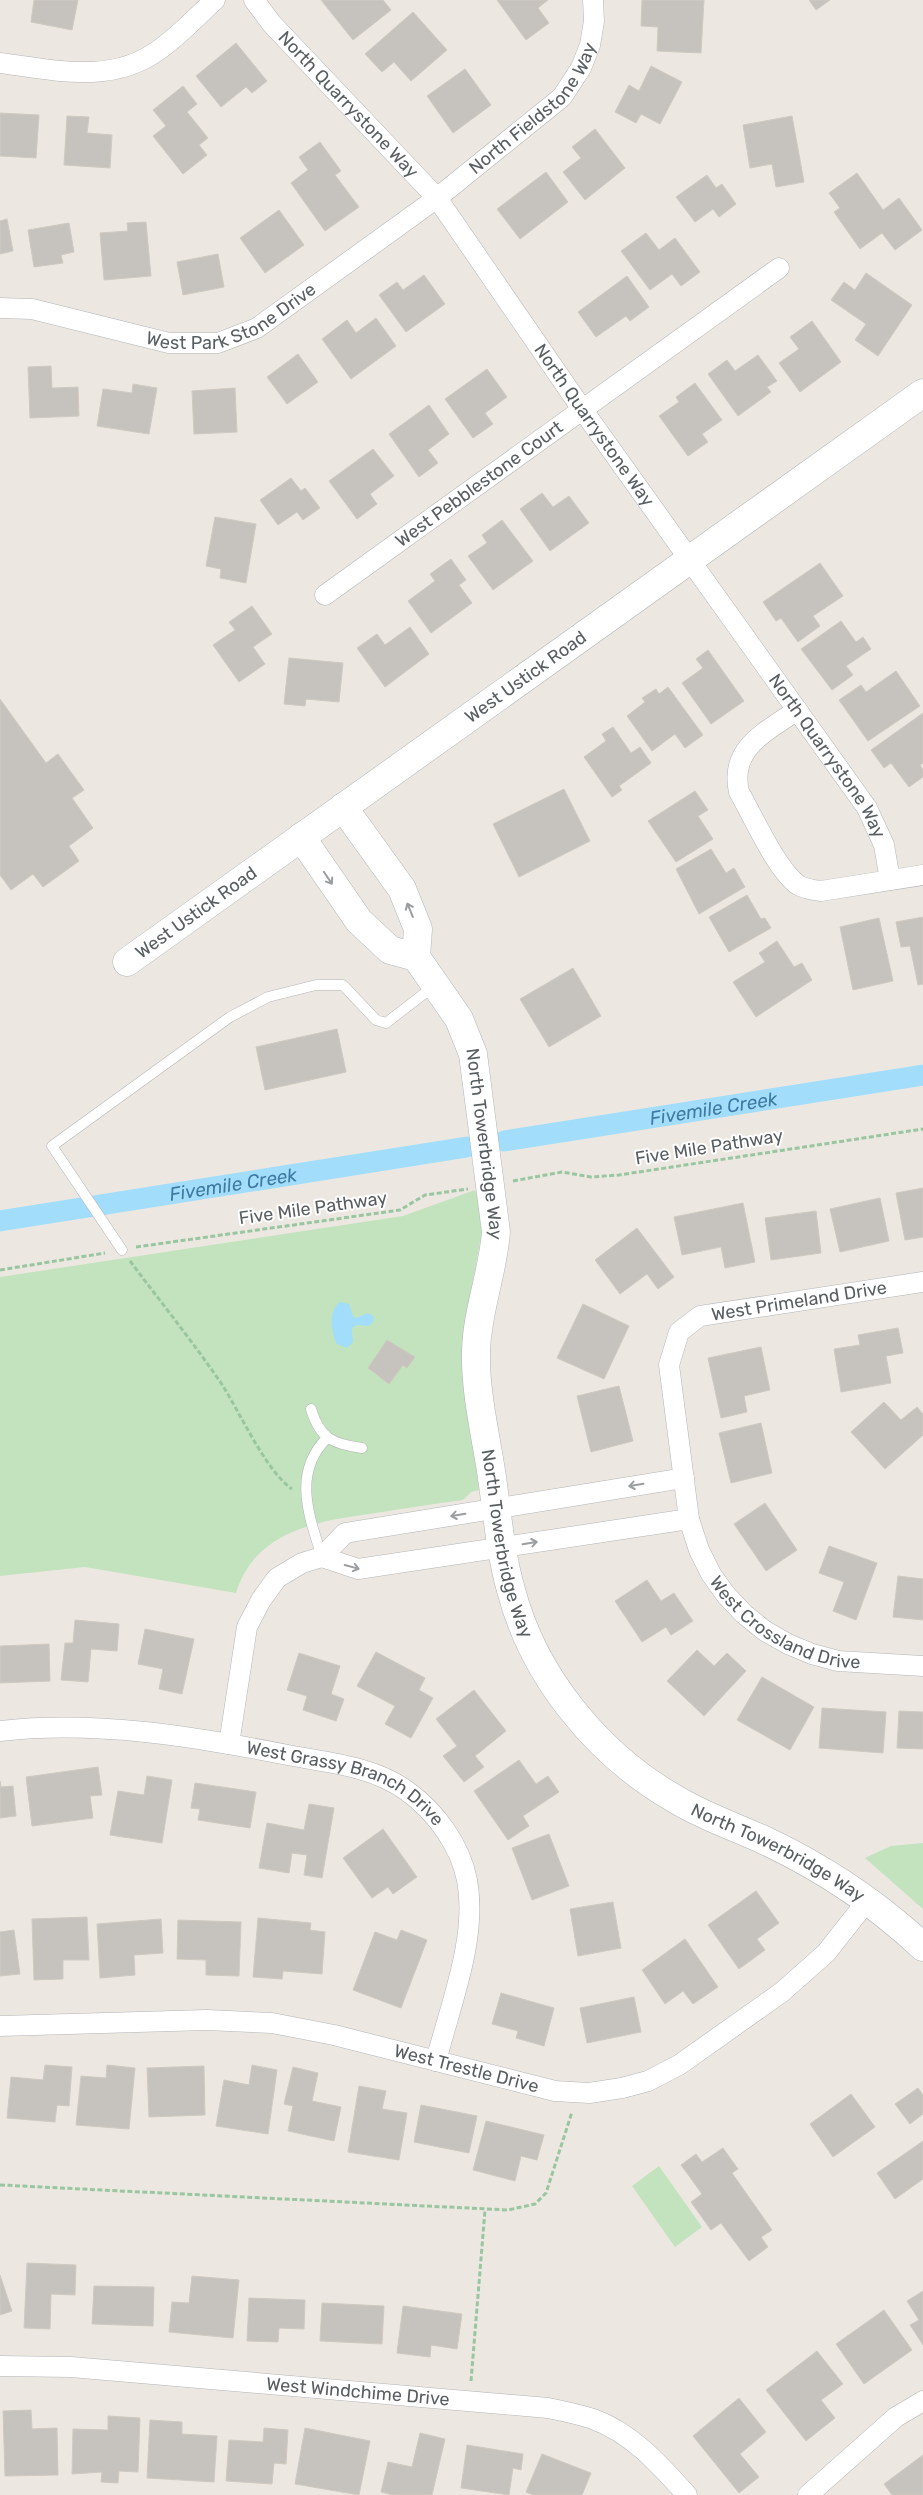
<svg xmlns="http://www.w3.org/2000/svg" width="923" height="2495" viewBox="0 0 923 2495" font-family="Rubik,sans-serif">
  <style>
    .green { fill: #c2e3be }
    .water { fill: #a2defb }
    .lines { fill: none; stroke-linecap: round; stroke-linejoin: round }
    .canal { stroke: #a2defb; stroke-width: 21 }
    .building { fill: #c6c3be; stroke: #d0c9c0 }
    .lane-casing { stroke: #b2b4b8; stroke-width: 11 }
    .street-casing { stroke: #b2b4b8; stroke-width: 21 }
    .secondary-casing { stroke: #b0b5b8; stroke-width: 29 }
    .path { stroke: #99c6a0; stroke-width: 3; stroke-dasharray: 5 2.5; stroke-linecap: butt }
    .lane { stroke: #fff; stroke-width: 10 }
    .street { stroke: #fff; stroke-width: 20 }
    .secondary { stroke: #fff; stroke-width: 28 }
    .oneway { stroke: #9b9ea0 }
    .labels { text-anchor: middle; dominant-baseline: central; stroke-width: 4; stroke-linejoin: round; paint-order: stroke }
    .street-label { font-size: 18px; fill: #595e61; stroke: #fff }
    .water-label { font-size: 19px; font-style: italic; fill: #3e7aa2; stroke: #fff }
  </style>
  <rect width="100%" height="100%" fill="#ece8e1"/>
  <path class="green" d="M475 1190 481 1207 482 1231 468 1308 464 1371 479 1490 471 1492 463 1500C434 1504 405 1508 376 1513 319 1521 256 1529 236 1593L85 1567 0 1576V1277L403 1216Z
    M923 1843V1909L865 1858 891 1846Z
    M659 2166 702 2227 675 2247 632 2186Z"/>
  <path class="water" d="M340 1302 349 1304 353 1316 356 1318 368 1313 374 1317 373 1322 369 1326 357 1325 352 1328 353 1342 347 1348 337 1344C331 1333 328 1310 340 1302Z"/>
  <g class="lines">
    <g class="canal">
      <path id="s1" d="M504 1141 923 1075"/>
      <path id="s2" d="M0 1221 467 1147"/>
    </g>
  </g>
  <path class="building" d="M34 0H78L72 30 31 22Z
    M321 0H383L391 10 353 40Z
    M497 0H548L538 8 549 23 526 40Z
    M642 0H704L701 53 657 51 658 27 641 26Z
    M809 0H830L816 10Z
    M413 12 447 50 411 81 394 62 382 72 365 54Z
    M236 43 267 81 252 93 246 87 221 107 196 76Z
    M651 66 682 82 660 124 641 114 636 123 615 112 629 85 639 91Z
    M465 69 491 105 453 133 427 96Z
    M183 86 197 104 187 112 208 138 199 145 207 155 183 174 153 136 166 126 153 110Z
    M0 113 39 115 36 158 0 156Z
    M67 116 89 117 87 133 112 135 110 168 64 165Z
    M792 116 804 182 776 187 772 164 750 168 743 125Z
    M595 129 625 168 585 200 563 172 581 158 572 147Z
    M320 142 341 171 335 175 359 207 325 231 291 183 308 170 299 157Z
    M546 172 568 202 520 239 497 209Z
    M857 173 883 210 899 198 922 230 895 250 882 233 860 249 834 212 840 208 829 193Z
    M707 175 716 188 722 184 736 204 719 217 713 209 695 222 676 197Z
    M279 210 304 245 265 273 240 238Z
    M7 219 13 251 0 254V221Z
    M146 222 151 276 104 280 100 233 128 231 127 223Z
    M69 223 74 252 61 255 63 263 34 267 28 230Z
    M646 233 659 250 675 238 700 272 681 286 672 274 650 290 621 251Z
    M218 254 224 287 183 295 177 262Z
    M866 273 912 305 878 356 855 340 866 324 831 300 844 282 855 290Z
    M424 275 445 304 406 332 379 295 397 282 403 290Z
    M627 276 649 307 630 321 626 316 596 337 578 312Z
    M376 318 396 346 351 379 322 339 347 320 356 333Z
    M812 321 841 362 800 392 779 363 799 349 790 337Z
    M298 354 318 382 287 404 267 377Z
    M758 355 777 381 767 387 771 392 738 416 708 374 727 360 735 371Z
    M51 366 52 388 78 387 79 416 30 418 28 367Z
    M487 369 507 397 485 413 493 424 473 438 445 399Z
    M695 383 722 420 702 434 708 442 688 456 659 416 679 402 676 397Z
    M133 384 157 388 149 434 97 426 103 389 132 393Z
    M235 388 237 432 194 434 192 391Z
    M429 405 449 434 428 450 438 463 419 477 389 434Z
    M373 449 394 476 370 494 377 504 357 519 329 481Z
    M291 478 301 491 305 488 320 508 303 520 297 512 278 525 260 500Z
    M542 493 553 507 569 496 589 523 550 551 520 509Z
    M215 517 256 524 246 583 220 578 221 569 206 566Z
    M502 520 533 561 493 590 468 556 487 543 482 535Z
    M451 559 466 580 459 585 472 603 431 633 408 601 435 581 430 574Z
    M820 563 843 596 813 616 820 626 798 642 781 618 776 621 763 602Z
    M252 606 272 634 253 647 265 664 239 682 213 645 235 630 229 622Z
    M841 621 856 642 863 637 871 649 846 666 853 675 832 690 801 649Z
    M410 627 429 654 385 687 357 648 377 634 385 645Z
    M708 650 744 701 711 724 682 683 703 668 696 659Z
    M289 658 343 663 339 702 306 699 305 706 284 704Z
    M896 671 920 706 868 741 839 700 861 685 866 692Z
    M668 687 703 735 685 748 675 734 652 751 627 716 645 702 642 698 656 689 659 694Z
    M0 699 46 763 58 754 84 790 72 798 93 828 69 846 79 861 43 887 33 874 11 890 0 875Z
    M923 713V763L920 765 923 770V777L909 787 891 763 884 768 871 750Z
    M613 727 631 753 640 747 651 763 619 786 622 790 612 797 584 757 606 741 602 734Z
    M564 789 590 841 519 877 493 824Z
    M695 791 708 810 698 816 713 839 676 862 648 821Z
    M711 849 726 873 734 868 745 887 699 914 676 869Z
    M747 895 761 919 765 918 771 928 729 952 709 917Z
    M923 917V984L918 985 910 946 901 947 896 922Z
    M879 918 893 981 853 990 840 927Z
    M777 941 794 967 802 963 812 980 756 1017 733 982 765 962 759 953Z
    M573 968 601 1016 549 1047 520 999Z
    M337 1029 346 1072 265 1090 256 1047Z
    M923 1188V1237L905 1240 896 1193Z
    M880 1198 889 1241 840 1252 830 1209Z
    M743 1203 755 1262 725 1268 721 1247 682 1255 674 1217Z
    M816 1211 821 1253 771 1260 765 1218Z
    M637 1228 674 1277 658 1289 647 1274 620 1294 595 1260Z
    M583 1304 629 1326 604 1379 557 1358Z
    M898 1328 903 1353 886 1356 891 1383 841 1392 834 1349 860 1345 858 1335Z
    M387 1340 415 1357 407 1368 403 1365 389 1384 368 1368Z
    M761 1347 770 1390 744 1396 747 1412 721 1418 708 1358Z
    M619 1386 633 1441 591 1452 577 1396Z
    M884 1402 901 1420 917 1407 923 1414V1435L885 1469 851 1432Z
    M761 1423 772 1473 731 1483 719 1433Z
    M765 1503 797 1550 766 1571 734 1524Z
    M829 1546 877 1563 856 1620 833 1611 844 1582 819 1573Z
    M898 1576 923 1579V1620L893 1617Z
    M647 1580 661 1601 674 1593 693 1621 671 1635 666 1627 642 1642 615 1601Z
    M75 1620 119 1624 117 1651 91 1649 88 1682 61 1680 65 1643H73Z
    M145 1629 194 1639 182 1694 159 1689 163 1669 138 1664Z
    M49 1644 50 1681 0 1683V1646Z
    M697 1650 714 1666 727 1653 746 1671 704 1716 667 1681Z
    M376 1652 425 1678 419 1690 433 1698 411 1738 385 1724 395 1706 357 1686Z
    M299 1653 340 1666 331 1694 344 1699 336 1721 303 1710 307 1696 287 1690Z
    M762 1677 814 1707 790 1750 737 1720Z
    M474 1690 506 1731 475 1756 484 1767 464 1782 443 1756 457 1746 436 1719Z
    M822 1708 886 1712 883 1753 819 1748Z
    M899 1711 923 1712V1749L897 1748Z
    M519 1760 536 1784 548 1776 559 1792 523 1816 529 1826 508 1840 474 1791Z
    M98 1767 102 1795 90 1796 93 1818 32 1826 26 1777Z
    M147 1776 172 1780 162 1843 110 1835 118 1791 144 1795Z
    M0 1781 1 1787 13 1786 16 1816 0 1818Z
    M195 1783 256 1792 250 1828 198 1820 200 1809 191 1808Z
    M309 1804 334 1808 322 1878 304 1875 307 1855 292 1853 289 1873 259 1868 267 1823 304 1830Z
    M383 1829 417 1877 393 1894 388 1887 372 1898 343 1858Z
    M549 1834 569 1886 532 1900 512 1848Z
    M756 1891 779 1923 757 1939 765 1950 739 1969 708 1925Z
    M613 1902 621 1948 578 1956 570 1909Z
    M87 1917 89 1960H63V1979L34 1980 32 1919Z
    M258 1918 311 1923 310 1930 325 1932 322 1974 283 1971 282 1979 253 1977Z
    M161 1919 163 1953 134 1955 135 1975 100 1978 97 1924Z
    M178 1920 241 1922 239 1976 206 1975V1960L177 1959Z
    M14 1930 20 1974 0 1976V1932Z
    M401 1930 427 1940 401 2008 353 1990 375 1932 397 1940Z
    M685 1939 718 1987 693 2004 683 1991 665 2004 642 1970Z
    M501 1993 554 2008 544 2046 516 2038 518 2031 492 2024Z
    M634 1997 641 2032 587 2043 580 2008Z
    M45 2065 72 2067 69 2106 57 2105 55 2122 7 2118 11 2077 43 2080Z
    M107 2065 135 2068 129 2129 76 2125 81 2076 106 2078Z
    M252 2065 277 2070 268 2134 216 2126 224 2080 249 2085Z
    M204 2066 205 2115 149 2117 147 2068Z
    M293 2067 318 2073 312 2101 341 2107 334 2141 288 2131 293 2106 284 2104Z
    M359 2086 386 2091 382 2109 407 2113 399 2160 348 2152Z
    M918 2088 923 2095V2114L910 2124 895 2104Z
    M851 2094 875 2127 833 2157 810 2124Z
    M421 2105 477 2116 469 2153 414 2142Z
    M486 2121 544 2135 537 2160 521 2156 515 2181 473 2170Z
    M923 2141V2179L895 2199 877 2173Z
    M723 2148 738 2169 732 2173 772 2230 761 2237 768 2247 749 2261 721 2223 711 2230 691 2202 702 2194 681 2165 696 2154 702 2162Z
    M27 2263 76 2265 75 2295 51 2294 50 2329 24 2328Z
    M0 2275 12 2311 0 2315Z
    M192 2276 239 2280 233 2338 169 2332 172 2302 189 2303Z
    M94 2286 154 2287 153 2326 92 2324Z
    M923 2291V2345L910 2325 919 2320 907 2301Z
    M249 2298 305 2300 304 2329 279 2328 278 2342 247 2341Z
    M322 2303 384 2306 382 2344 320 2341Z
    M403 2306 462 2314 457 2349 431 2345 430 2357 397 2353Z
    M884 2310 912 2350 864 2384 836 2344Z
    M817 2351 843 2384 821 2400 835 2418 806 2441 766 2390Z
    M739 2398 766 2432 740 2454 759 2477 739 2493 693 2436Z
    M31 2410 32 2429 57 2428 58 2475 5 2476 3 2411Z
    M108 2416 140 2418 138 2472 119 2471 118 2483 101 2482 102 2472 72 2474 73 2429 108 2430Z
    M150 2420 182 2422V2434L217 2436 214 2482 147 2478Z
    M264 2428 288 2430 286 2464 274 2463 272 2484 226 2481 229 2440 263 2442Z
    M305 2428 370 2441 359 2495 295 2484Z
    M420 2433 445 2439 432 2495H393L381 2492 388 2462 412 2467Z
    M467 2445 523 2454 521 2470 513 2468 509 2495 461 2488Z
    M542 2454 591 2473 582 2495H533L526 2492Z
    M923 2455V2495H892L884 2484Z"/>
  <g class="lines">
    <defs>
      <path id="lane" d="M122 1250 52 1146 230 1017 268 997 316 985H343L376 1020 386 1023 434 986
        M311 1409C320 1439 333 1444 362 1448
        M322 1557C309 1516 292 1473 327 1438"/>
      <g id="street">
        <path id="s3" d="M254 0 272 24 437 198 582 409 867 808 884 845 890 880"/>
        <path d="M0 63C54 70 113 85 160 49 180 35 197 16 215 0"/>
        <path id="s4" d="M0 308 32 309 169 343H218L257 328 437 198 562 97 581 68 590 45 594 21 593 0"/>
        <path id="s5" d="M325 595 779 268"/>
        <path d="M797 710C767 732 729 747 739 792 753 816 776 869 798 885 805 889 812 890 821 891L923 875"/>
        <path id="s6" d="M923 1282 700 1316 679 1332 669 1365 689 1519 699 1550 711 1574 726 1595 744 1614 765 1631 788 1644 812 1654 838 1661 923 1666"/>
        <path d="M684 1478 345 1533 322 1557 358 1569 689 1519"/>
        <path id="s7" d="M0 1731C98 1720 197 1737 293 1756 331 1763 375 1767 407 1791 436 1812 460 1845 467 1880 478 1937 450 2006 436 2061"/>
        <path d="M229 1744 247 1627 261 1600 277 1578 302 1563 322 1557"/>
        <path id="s8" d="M0 2026 207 2020 272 2023 334 2035 555 2091 589 2093 622 2088 648 2081 679 2065 782 1992 826 1953 867 1901"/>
        <path id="s9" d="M0 2366 71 2367 548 2408C563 2411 578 2414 593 2419 632 2433 660 2465 687 2495"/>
        <path d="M808 2495 896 2417 923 2401"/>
      </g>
      <g id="secondary">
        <path id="s10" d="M343 807 402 889 418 929 416 957 459 1019 473 1054 496 1232C493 1272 477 1311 476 1351 475 1391 485 1432 491 1471 497 1510 500 1552 511 1590 534 1678 599 1756 677 1800 705 1817 736 1827 766 1841 823 1868 877 1904 923 1947"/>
        <path d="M301 837 359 921 390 950 416 957"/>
        <path id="s11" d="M127 962 923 393"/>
      </g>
    </defs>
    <use href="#lane" class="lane-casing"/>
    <use href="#street" class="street-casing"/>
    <use href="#secondary" class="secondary-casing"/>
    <path class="path" d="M513 1181 562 1172 591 1177 619 1175 923 1129
      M136 1247 400 1210 425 1195 468 1189
      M130 1261C160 1301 192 1341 221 1383 240 1412 265 1470 292 1489
      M0 1270 105 1253
      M0 2185 508 2210 535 2204 546 2193 572 2112
      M471 2381 485 2210"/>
    <use href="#lane" class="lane"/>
    <use href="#street" class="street"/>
    <use href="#secondary" class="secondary"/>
  </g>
  <defs><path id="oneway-shaft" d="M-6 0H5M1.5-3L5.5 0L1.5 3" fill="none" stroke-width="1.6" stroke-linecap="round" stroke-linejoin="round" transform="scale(1.25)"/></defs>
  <g class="oneway">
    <use href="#oneway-shaft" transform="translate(328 878) rotate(56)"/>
    <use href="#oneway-shaft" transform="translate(410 910) rotate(-112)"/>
    <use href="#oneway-shaft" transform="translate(636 1485) rotate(171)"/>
    <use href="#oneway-shaft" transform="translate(458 1515) rotate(171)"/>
    <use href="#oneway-shaft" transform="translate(530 1543) rotate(-9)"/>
    <use href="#oneway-shaft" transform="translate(352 1567) rotate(15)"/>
  </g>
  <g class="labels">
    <g class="street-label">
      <text stroke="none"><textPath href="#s3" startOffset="141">North Quarrystone Way</textPath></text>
      <text stroke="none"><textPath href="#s4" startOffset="619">North Fieldstone Way</textPath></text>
      <text stroke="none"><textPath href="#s4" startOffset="242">West Park Stone Drive</textPath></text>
      <text stroke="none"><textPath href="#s3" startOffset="546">North Quarrystone Way</textPath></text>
      <text stroke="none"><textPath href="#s5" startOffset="190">West Pebblestone Court</textPath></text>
      <text stroke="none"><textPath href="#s11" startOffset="490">West Ustick Road</textPath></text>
      <text stroke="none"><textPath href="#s3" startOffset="951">North Quarrystone Way</textPath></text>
      <text stroke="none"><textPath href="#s11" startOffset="85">West Ustick Road</textPath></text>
      <text stroke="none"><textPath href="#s10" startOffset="376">North Towerbridge Way</textPath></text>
      <text transform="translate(709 1147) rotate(-9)">Five Mile Pathway</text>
      <text transform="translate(313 1208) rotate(-8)">Five Mile Pathway</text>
      <text transform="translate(799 1301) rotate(-9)">West Primeland Drive</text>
      <text stroke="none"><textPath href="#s10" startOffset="781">North Towerbridge Way</textPath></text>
      <text stroke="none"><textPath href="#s6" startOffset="594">West Crossland Drive</textPath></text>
      <text stroke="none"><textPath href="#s7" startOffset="355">West Grassy Branch Drive</textPath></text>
      <text stroke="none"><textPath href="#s10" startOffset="1216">North Towerbridge Way</textPath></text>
      <text stroke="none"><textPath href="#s8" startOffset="472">West Trestle Drive</textPath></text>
      <text stroke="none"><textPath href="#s9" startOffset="359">West Windchime Drive</textPath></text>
    </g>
    <g class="water-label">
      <text stroke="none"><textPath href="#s1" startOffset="212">Fivemile Creek</textPath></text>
      <text stroke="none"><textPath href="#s2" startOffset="236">Fivemile Creek</textPath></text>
    </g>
  </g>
</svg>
